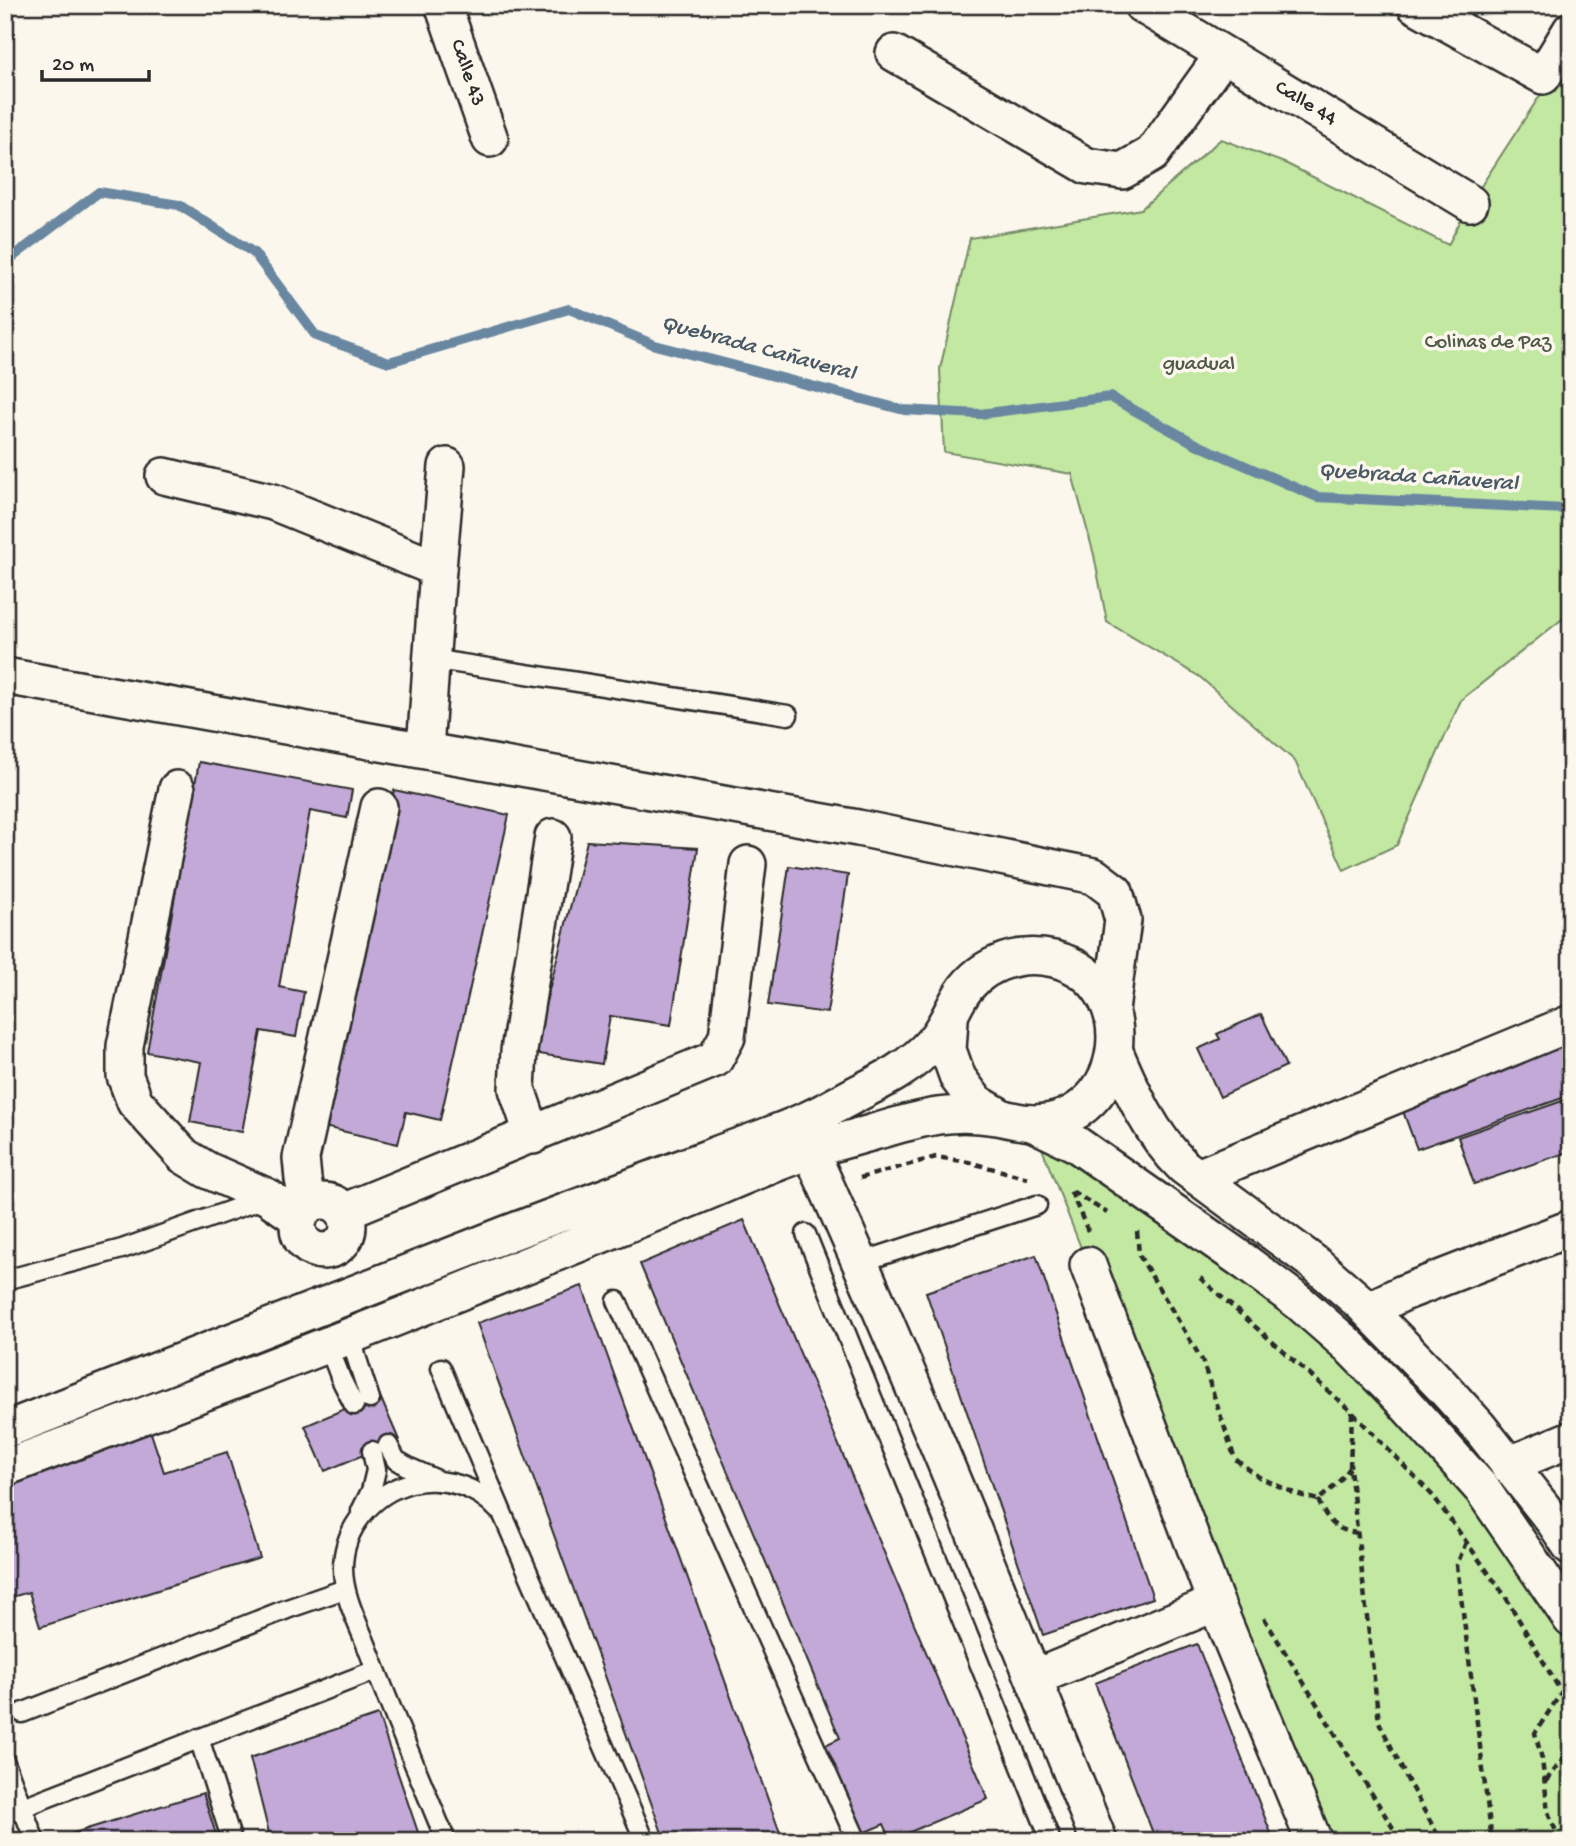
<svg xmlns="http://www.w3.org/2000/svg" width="1576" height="1846" viewBox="0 0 1576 1846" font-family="'Gochi Hand',sans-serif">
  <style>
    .green { fill: #c2e8a2; stroke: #768a66; stroke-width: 2 }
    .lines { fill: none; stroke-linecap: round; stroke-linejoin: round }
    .stream { stroke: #6987a1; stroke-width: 10 }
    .building { fill: #c2a9d7; stroke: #2b2b2b; stroke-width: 2 }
    .service-casing { stroke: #2b2b2b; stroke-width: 23 }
    .minor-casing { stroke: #2b2b2b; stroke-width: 40 }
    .path { stroke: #2b2b2b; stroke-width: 4.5; stroke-dasharray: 7 5; stroke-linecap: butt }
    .service { stroke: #fbf7ec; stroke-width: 18 }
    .minor { stroke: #fbf7ec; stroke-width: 35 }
    .labels { text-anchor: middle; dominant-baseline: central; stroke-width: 7; stroke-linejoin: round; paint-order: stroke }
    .street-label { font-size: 21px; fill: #2b2b2b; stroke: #fbf7ec }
    .park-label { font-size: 21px; fill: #515a49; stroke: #fbf7ec }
    .water-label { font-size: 23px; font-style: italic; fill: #4a5966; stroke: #fbf7ec }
  </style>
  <rect width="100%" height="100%" fill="#fbf7ec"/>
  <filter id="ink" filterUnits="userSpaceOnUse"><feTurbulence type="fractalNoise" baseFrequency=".0143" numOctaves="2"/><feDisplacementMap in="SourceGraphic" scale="14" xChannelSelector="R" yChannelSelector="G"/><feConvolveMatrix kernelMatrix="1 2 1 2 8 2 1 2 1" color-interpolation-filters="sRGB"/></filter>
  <g filter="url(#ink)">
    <path class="green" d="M1571 30V612L1461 700 1397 845 1344 870 1295 761 1200 677 1107 622 1094 555 1072 474 944 452 940 369 970 238 1141 209 1221 139 1287 164 1448 245 1470 203 1550 80Z
      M1032 1123 1300 1303 1571 1619V1841H1314Z"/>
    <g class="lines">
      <path class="stream" d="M5 257 14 256 99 192 179 205 254 253 316 336 389 362 569 309 655 345 904 410 980 414 1110 397 1198 445 1317 497 1565 509 1571 508"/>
    </g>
    <path class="building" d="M199 762 352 790 347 818 310 811 279 987 304 992 296 1037 261 1031 242 1132 190 1122 201 1062 147 1052Z
      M394 790 509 815 440 1120 406 1112 398 1144 324 1127 327 1087Z
      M587 841 698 848 671 1025 610 1016 602 1064 533 1053Z
      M789 866 848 875 827 1013 768 1005Z
      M1261 1014 1286 1066 1220 1097 1198 1049 1220 1039 1217 1034Z
      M1571 1034V1095L1417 1149 1397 1095Z
      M1571 1098V1151L1474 1184 1458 1137Z
      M744 1220 988 1799 891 1840 884 1824 856 1836 819 1748 840 1738 640 1264Z
      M1036 1255 1153 1598 1043 1635 926 1292Z
      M582 1286 783 1841H665L477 1323Z
      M379 1394 399 1440 325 1471 305 1426Z
      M151 1433 164 1472 227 1452 260 1558 40 1627 29 1592 5 1599V1479Z
      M1197 1644 1274 1841H1156L1095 1683Z
      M378 1715 421 1841H271L250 1758Z
      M203 1793 218 1841H62L61 1837Z"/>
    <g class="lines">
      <defs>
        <path id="service" d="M431 659 788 715
          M806 1234 1051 1841
          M861 1262 1037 1205
          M5 1280 122 1249 265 1198
          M617 1301 857 1841
          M352 1336 356 1356 370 1399
          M328 1345 341 1379 354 1405
          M441 1368 503 1515 645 1841
          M388 1445 396 1460 410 1468 435 1479
          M361 1511 371 1491 376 1470 372 1451
          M22 1713 287 1609 345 1589
          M199 1738 232 1841
          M5 1763 35 1841
          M5 1814 376 1670
          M446 1841C420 1777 392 1713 368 1649 358 1623 343 1596 343 1568 343 1528 373 1493 411 1483 442 1476 477 1486 498 1510"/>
        <g id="minor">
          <path id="s1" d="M443 5 490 139"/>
          <path id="s2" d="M1142 5 1470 203"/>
          <path d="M1415 5 1543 76 1571 30"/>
          <path d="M894 53 1087 166 1122 171 1152 154 1223 55"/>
          <path d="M164 476 273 502 438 569 425 749"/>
          <path d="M438 569 447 466"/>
          <path d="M5 676 858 828 1094 876 1115 892 1123 920 1111 1010"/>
          <path d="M177 789 125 1046V1076L135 1102 184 1156 207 1170 268 1197 298 1218"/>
          <path d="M950 1020 948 1050 958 1078 976 1102 1001 1117"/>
          <path d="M1115 1052C1133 1094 1151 1135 1184 1167L1317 1265 1362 1304 1441 1385 1479 1427 1555 1523 1571 1547"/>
          <path d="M1032 1123 1076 1144 1245 1262 1300 1303 1348 1345 1401 1399 1482 1489 1571 1619"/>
          <path d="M533 1136 517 1089 519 1051 553 837"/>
          <path d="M810 1150C913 1378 1006 1609 1099 1841"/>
          <path d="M1198 1177 1571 1023"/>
          <circle cx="323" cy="1226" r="25"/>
          <path d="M308 1205 303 1179 301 1158 379 807"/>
          <path d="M345 1211 715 1059 727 1037 748 864"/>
          <path d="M1088 1265 1216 1603 1314 1841"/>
          <path d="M1368 1310 1403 1293 1571 1228"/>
          <path d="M5 1430C173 1363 341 1297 509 1233 576 1208 643 1182 710 1157 741 1145 773 1135 804 1121 823 1113 841 1102 860 1092 886 1079 912 1066 932 1043 944 1030 949 1016 958 1000 976 966 1016 950 1054 959 1147 982 1128 1122 1034 1123 1022 1123 1009 1119 997 1117 948 1109 920 1119 874 1132 853 1138 833 1143 813 1150 770 1164 727 1184 685 1201 603 1234 521 1267 440 1300 296 1359 150 1413 5 1468"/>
          <path d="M1508 1465 1571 1439"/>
          <path d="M1034 1678 1216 1603"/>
        </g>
      </defs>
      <use href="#service" class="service-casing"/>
      <use href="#minor" class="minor-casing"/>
      <path class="path" d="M860 1178 936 1157 968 1162 1028 1178
        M1088 1231 1070 1190 1107 1213
        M1137 1231 1139 1255 1202 1360 1235 1459 1259 1477 1296 1494 1318 1500 1337 1484 1350 1468
        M1200 1278 1352 1412 1434 1497 1505 1596 1571 1709
        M1352 1412 1350 1468 1379 1722 1409 1783 1441 1841
        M1318 1500C1327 1520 1334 1530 1357 1533
        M1466 1542 1457 1565 1492 1841
        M1264 1618 1401 1841
        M1546 1781 1571 1749
        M1560 1841 1548 1812 1542 1759 1535 1733 1561 1693"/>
      <use href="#service" class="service"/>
      <use href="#minor" class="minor"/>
    </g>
  </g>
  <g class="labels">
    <g class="street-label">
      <text stroke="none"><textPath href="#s1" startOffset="72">Calle 43</textPath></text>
      <text stroke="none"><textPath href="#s2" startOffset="191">Calle 44</textPath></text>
    </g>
    <g class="park-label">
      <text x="1488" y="343">Colinas de Paz</text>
      <text x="1199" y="365">guadual</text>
    </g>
    <g class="water-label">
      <text transform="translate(758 349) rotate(15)">Quebrada Cañaveral</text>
      <text transform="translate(1418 478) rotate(4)">Quebrada Cañaveral</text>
    </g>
  </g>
  <rect width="1576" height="1846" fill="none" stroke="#fbf7ec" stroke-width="28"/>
  <rect x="14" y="14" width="1548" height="1818" fill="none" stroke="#2b2b2b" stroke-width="2.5" filter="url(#ink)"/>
  <path d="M42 70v10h107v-10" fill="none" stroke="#2b2b2b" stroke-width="3.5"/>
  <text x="52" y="70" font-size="21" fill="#2b2b2b" stroke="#fbf7ec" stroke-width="5" paint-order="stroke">20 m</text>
</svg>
